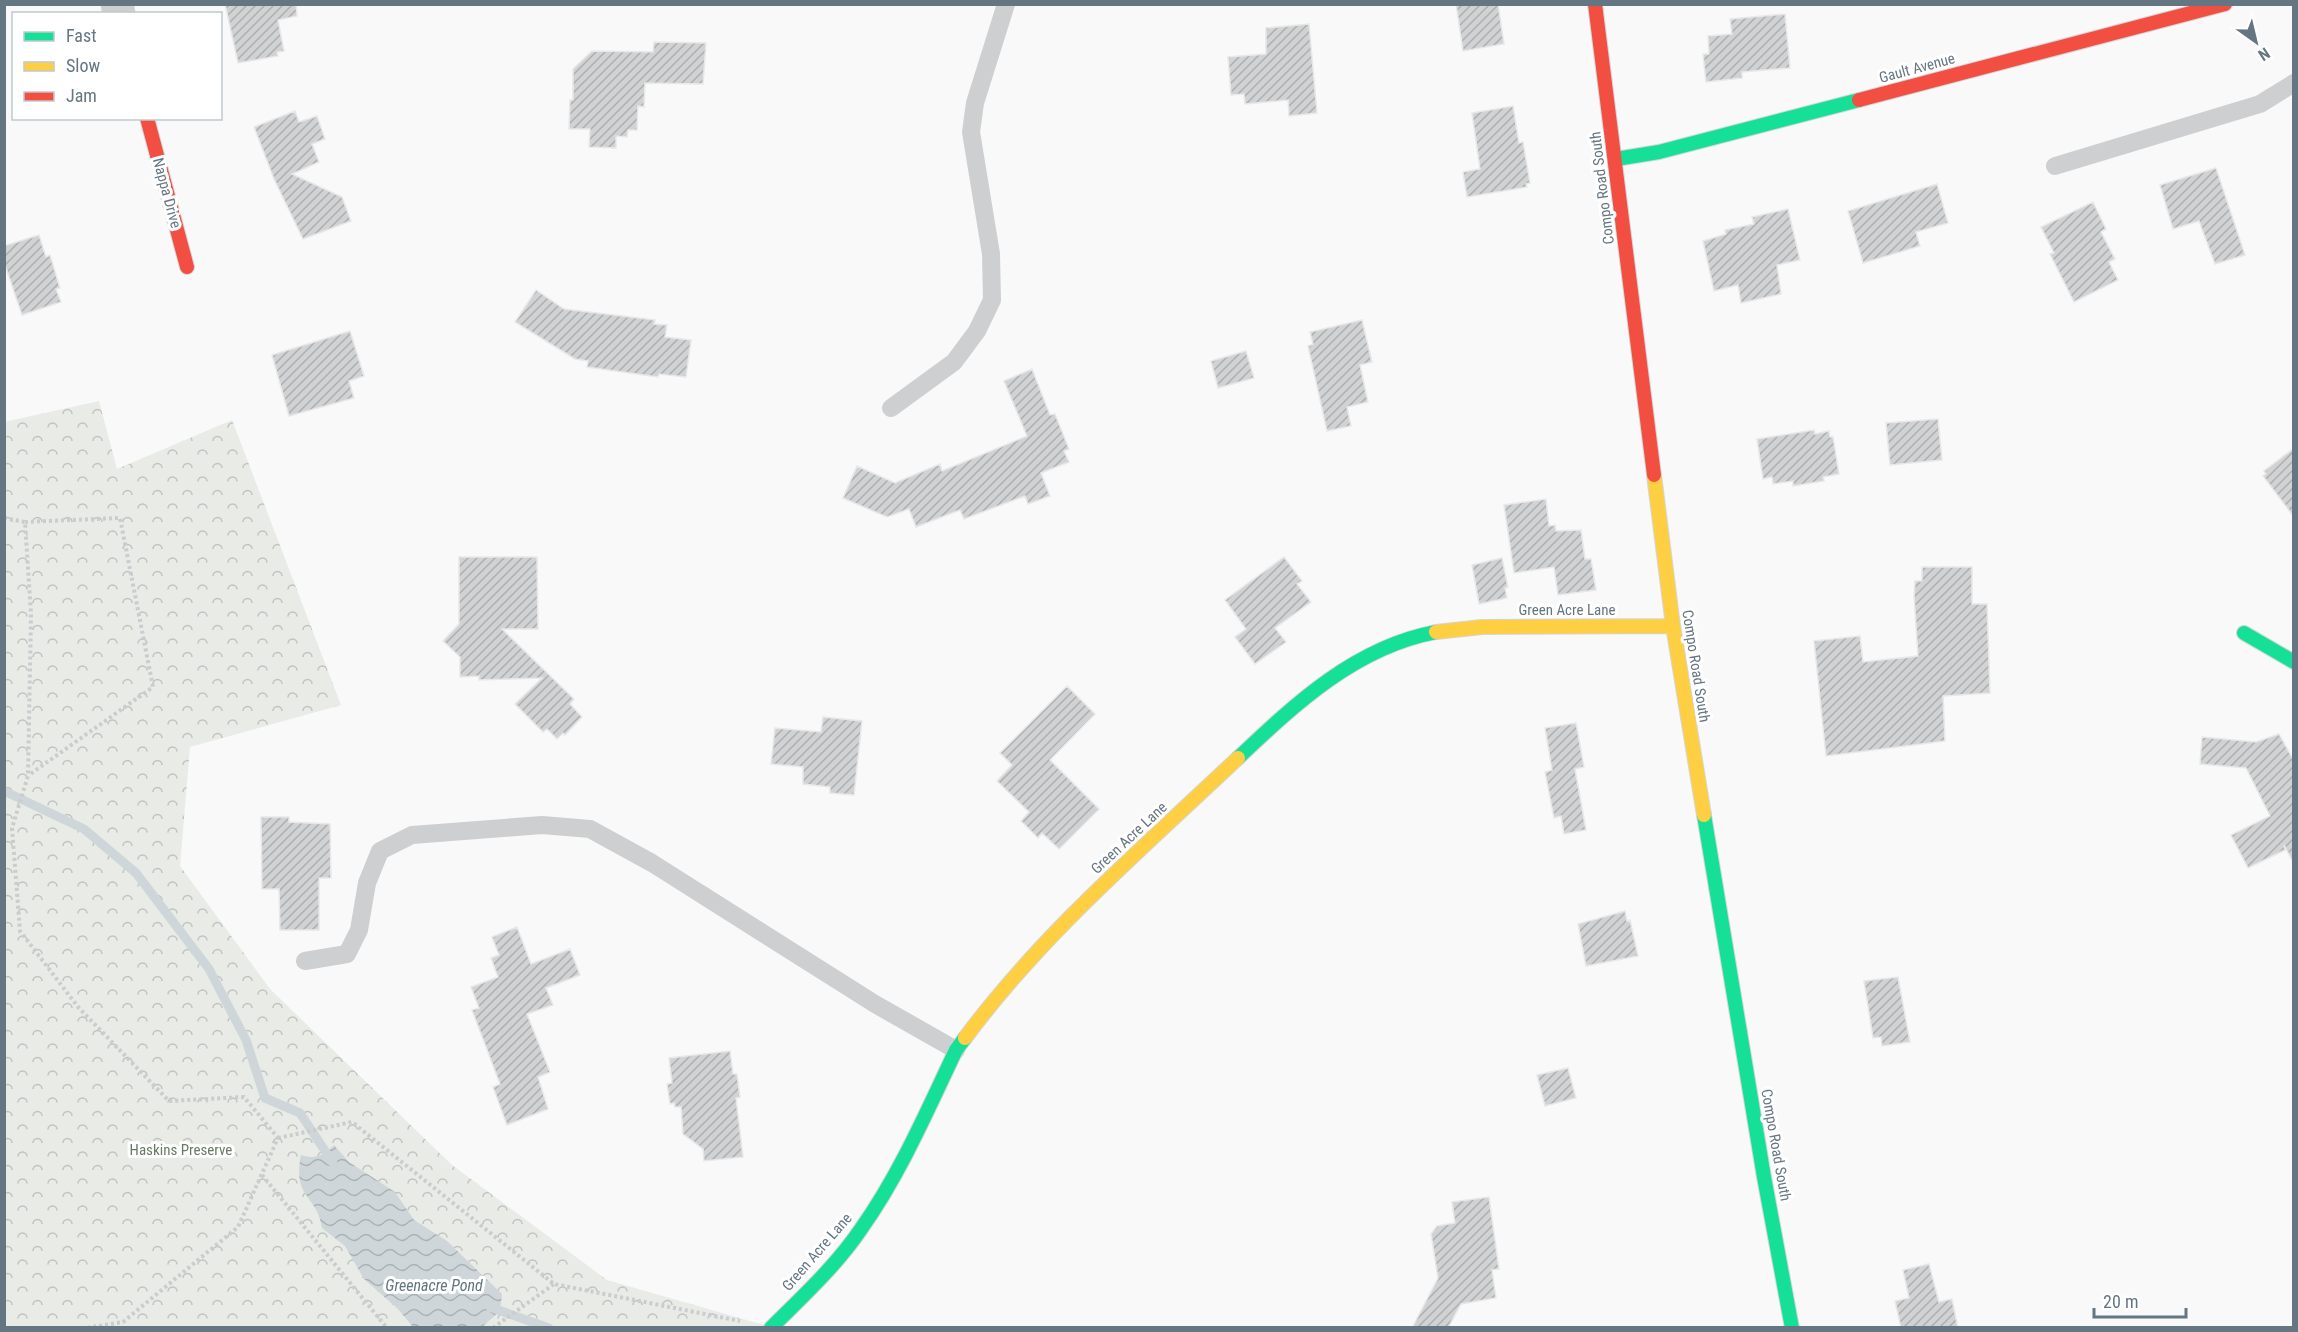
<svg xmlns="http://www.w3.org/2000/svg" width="2298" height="1332" viewBox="0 0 2298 1332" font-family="'Roboto Condensed',sans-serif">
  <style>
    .park { fill: url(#park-crowns) }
    .water { fill: url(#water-waves) }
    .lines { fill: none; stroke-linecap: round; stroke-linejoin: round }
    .stream { stroke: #ced6d9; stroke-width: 9 }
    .building { fill: url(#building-hatch); stroke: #e8e8e8; stroke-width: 1.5 }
    .fast-casing { stroke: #d5d6d7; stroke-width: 16 }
    .slow-casing { stroke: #d5d6d7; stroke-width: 16 }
    .jam-casing { stroke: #d5d6d7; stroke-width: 16 }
    .path { stroke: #cbcccd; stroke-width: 4; stroke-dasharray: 3 3; stroke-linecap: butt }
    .lane { stroke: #cecfd0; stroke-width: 18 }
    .street { stroke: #cecfd0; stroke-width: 33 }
    .fast { stroke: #16e098; stroke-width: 14 }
    .slow { stroke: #ffcf43; stroke-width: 14 }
    .jam { stroke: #f24e42; stroke-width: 14 }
    .labels { text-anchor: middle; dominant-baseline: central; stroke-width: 6; stroke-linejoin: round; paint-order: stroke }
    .street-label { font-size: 15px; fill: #657683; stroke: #fff }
    .park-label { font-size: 15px; fill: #687a64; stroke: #fff }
    .water-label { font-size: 16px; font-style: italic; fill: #60757c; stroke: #fff }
  </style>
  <defs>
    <pattern id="park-crowns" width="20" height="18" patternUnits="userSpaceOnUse" patternTransform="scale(1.5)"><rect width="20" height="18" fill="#e8ebe6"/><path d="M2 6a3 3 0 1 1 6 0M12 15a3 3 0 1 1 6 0" fill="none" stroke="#c0c3c0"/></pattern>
    <pattern id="water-waves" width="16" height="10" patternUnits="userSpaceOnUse" patternTransform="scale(1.5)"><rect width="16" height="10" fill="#ced6d9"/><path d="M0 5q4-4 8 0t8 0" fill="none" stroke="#abb2b5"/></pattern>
    <pattern id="building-hatch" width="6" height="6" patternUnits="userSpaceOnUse" patternTransform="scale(1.5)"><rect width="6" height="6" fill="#d0d2d3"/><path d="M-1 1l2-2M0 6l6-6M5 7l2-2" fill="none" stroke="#acafb1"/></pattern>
  </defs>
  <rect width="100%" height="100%" fill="#f9f9f9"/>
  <path class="park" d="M99 401 117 469 232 420 341 705 190 747 180 866 270 989 452 1165 607 1280 771 1327H5L4 422Z"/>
  <path class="water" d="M334 1145 349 1162 395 1192 414 1220 447 1241 502 1294 500 1311 482 1327H413L398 1309 364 1279 345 1246 322 1228C317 1194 292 1199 301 1155 315 1160 325 1155 334 1145Z"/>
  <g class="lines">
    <path class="stream" d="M4 791 84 829 136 873 209 969 246 1040 265 1098 300 1113 333 1163
      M490 1307 549 1328"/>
  </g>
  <path class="building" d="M225 4H296L297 16 278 20 284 51 277 52 278 56 238 63Z
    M1456 4H1498L1504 44 1463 51Z
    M1785 14 1790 68 1742 72V78L1706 82 1703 54H1709L1708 36 1732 34 1730 19Z
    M1309 24 1317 113 1289 116 1288 100 1245 104 1244 94 1231 95 1228 57 1266 54V28Z
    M654 42 706 43 703 84 645 83 644 107 638 106 637 130H628L627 137 616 136V148L589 147 590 129H569L570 100H573V69L592 51 653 52Z
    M1513 106 1519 143 1523 142 1530 183 1526 184 1527 187 1467 197 1463 172 1480 169 1472 113Z
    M295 111 299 122 317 116 325 139 312 144 319 162 292 174 342 197 351 221 303 239 274 179 254 127Z
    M2216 168 2245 255 2215 264 2199 221 2173 229 2160 185Z
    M1937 184 1948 223 1916 232 1920 246 1863 263 1848 211Z
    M2093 202 2106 229 2101 232 2115 259 2109 262 2118 280 2074 302 2050 254 2054 253 2041 227Z
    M1788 209 1800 260 1777 265 1781 294 1741 303 1738 285 1714 291 1703 241 1726 234 1725 230 1754 224 1752 217Z
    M39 235 46 257 50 255 60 288 56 289 61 302 22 315 4 262V246Z
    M536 290 564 309 655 320 654 324 667 325 665 337 691 340 686 377 659 374 658 377 587 367 588 361 575 359 515 322Z
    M1362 320 1372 362 1360 365 1368 402 1347 407 1351 426 1327 431 1308 346 1313 344 1310 332Z
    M350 331 364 376 349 381 354 398 289 416 272 355Z
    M1246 351 1254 378 1218 388 1211 361Z
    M1032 369 1050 415 1055 414 1069 449 1064 451 1069 462 1041 473 1050 496 1028 504 1025 496 964 519 960 510 916 527 909 509 887 517 843 498 857 466 895 483 940 464 942 471 1027 436 1004 381Z
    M1938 419 1942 460 1890 465 1886 423Z
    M1814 430 1815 434 1829 431 1830 437H1833L1839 474 1823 477 1824 481 1793 486V481L1773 484 1772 477 1763 479 1757 439Z
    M2294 448V517L2263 476 2266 474 2264 471Z
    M1546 499 1549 526 1555 525 1556 531 1581 530 1585 559H1591L1596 590 1558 595 1554 567 1514 573 1504 505Z
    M459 557H537L538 629H502L574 699 570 704 582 717 565 735 563 733 557 739 547 729 543 732 515 704 542 678 479 680V676L460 677V657L443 641 459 624Z
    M1284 557 1302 581 1297 584 1311 602 1275 628 1286 642 1255 664 1235 637 1246 629 1225 600Z
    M1502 558 1508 587 1505 588 1507 598 1479 604 1472 565Z
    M1922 567H1972V604H1987L1990 693 1943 696 1945 741 1826 756 1814 641 1860 636 1863 662 1918 656 1914 596 1915 581H1922Z
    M1067 686 1095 714 1050 760 1099 809 1059 849 1042 833 1038 838 1021 821 1029 812 997 781 1012 765 1000 753Z
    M823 717 862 721 854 795 830 793V787L803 784V767L771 764 775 728 821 732Z
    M1576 723 1584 767 1575 769 1586 830 1564 834 1561 816 1554 818 1545 772 1552 770 1545 728Z
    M2279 734 2294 761V864L2284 845 2285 850 2248 868 2231 835 2270 816 2246 768 2200 764 2202 737 2256 742Z
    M261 817H289V822L330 824 331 878H319V930H280L279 889H262Z
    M1625 911 1627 921 1630 920 1638 956 1586 966 1578 924Z
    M517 927 531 964 570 949 580 975 546 988 553 1005 527 1014 550 1072 538 1077 548 1109 507 1125 493 1087 500 1084 472 1010 479 1008 471 987 498 977 491 958 499 955 492 937Z
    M1898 977 1910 1042 1882 1046 1881 1037 1873 1038 1864 981Z
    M730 1051 733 1074H737L740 1097 736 1098 743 1157 704 1161 703 1149 683 1134 681 1107H675L674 1103 670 1104 667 1084 672 1083 669 1058Z
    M1568 1068 1576 1098 1545 1106 1537 1075Z
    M1489 1197 1499 1269 1492 1270 1496 1298 1461 1304 1448 1328H1412L1438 1278 1431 1234 1437 1226 1455 1223 1452 1202Z
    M1929 1264 1939 1302 1952 1299 1958 1328H1901L1895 1301 1909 1298 1903 1270Z"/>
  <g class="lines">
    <defs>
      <path id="fast" d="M1616 159 1659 152 1859 100
        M2244 633 2294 662
        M1238 758C1296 703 1356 647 1436 632
        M1704 815 1764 1177 1792 1328
        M771 1328C802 1297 836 1266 861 1229 900 1174 927 1111 956 1050L965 1038"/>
      <path id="slow" d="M1654 475 1673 626 1704 815
        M1436 632 1482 627 1673 626
        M965 1038C1042 934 1144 847 1238 758"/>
      <path id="jam" d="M1595 4 1654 475
        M1859 100 2225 4
        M147 118 187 267"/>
    </defs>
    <use href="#fast" class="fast-casing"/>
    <use href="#slow" class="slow-casing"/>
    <use href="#jam" class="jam-casing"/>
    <path class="path" d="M4 518 25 522 31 614 28 776 12 828 20 931 78 1007 169 1101 244 1097 278 1138 238 1227 123 1322 86 1328
      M25 522 120 518 153 687 29 775
      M278 1138 352 1122 554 1284 740 1321
      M262 1175 387 1328
      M493 1328 554 1284"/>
    <path class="lane" d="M2055 166 2260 104 2294 83
      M891 408 954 362 977 331 992 300 991 254 971 132 975 103 1006 4
      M305 961 347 954 359 930 367 883 380 851 412 835 542 825 590 829 652 863 875 1004 956 1050"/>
    <path class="street" d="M117 4 119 14"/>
    <use href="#fast" class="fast"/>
    <use href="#slow" class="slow"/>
    <use href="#jam" class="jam"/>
  </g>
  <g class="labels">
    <g class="street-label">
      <text transform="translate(1917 68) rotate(-15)">Gault Avenue</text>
      <text transform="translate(1602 188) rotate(-97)">Compo Road South</text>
      <text transform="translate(167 193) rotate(75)">Nappa Drive</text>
      <text x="1567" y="610">Green Acre Lane</text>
      <text transform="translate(1696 666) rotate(81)">Compo Road South</text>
      <text transform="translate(1129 838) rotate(-43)">Green Acre Lane</text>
      <text transform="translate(1776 1145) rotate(80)">Compo Road South</text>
      <text transform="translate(817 1252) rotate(-49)">Green Acre Lane</text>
    </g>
    <g class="park-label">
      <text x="181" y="1150">Haskins Preserve</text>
    </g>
    <g class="water-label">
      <text x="434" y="1285">Greenacre Pond</text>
    </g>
  </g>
  <rect width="2298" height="1332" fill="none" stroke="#657683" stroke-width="12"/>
  <rect x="12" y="12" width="210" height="108" fill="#ffffff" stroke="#c1c8cd" stroke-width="1.5"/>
  <rect x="24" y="32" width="30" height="9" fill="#16e098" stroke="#c1c8cd" stroke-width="1.5"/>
  <text x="66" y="42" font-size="18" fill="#657683">Fast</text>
  <rect x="24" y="62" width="30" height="9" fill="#ffcf43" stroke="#c1c8cd" stroke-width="1.5"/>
  <text x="66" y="72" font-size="18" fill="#657683">Slow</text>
  <rect x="24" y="92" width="30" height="9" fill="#f24e42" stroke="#c1c8cd" stroke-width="1.5"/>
  <text x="66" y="102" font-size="18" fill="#657683">Jam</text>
  <g transform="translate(2256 42) rotate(146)" stroke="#ffffff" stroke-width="4.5" paint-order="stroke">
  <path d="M0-4.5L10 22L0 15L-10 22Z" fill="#657683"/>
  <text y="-9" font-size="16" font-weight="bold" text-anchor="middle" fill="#657683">N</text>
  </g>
  <path d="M2094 1308v9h92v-9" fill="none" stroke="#657683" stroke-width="3"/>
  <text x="2103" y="1308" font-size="18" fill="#657683" stroke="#ffffff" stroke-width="4.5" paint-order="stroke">20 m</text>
</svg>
